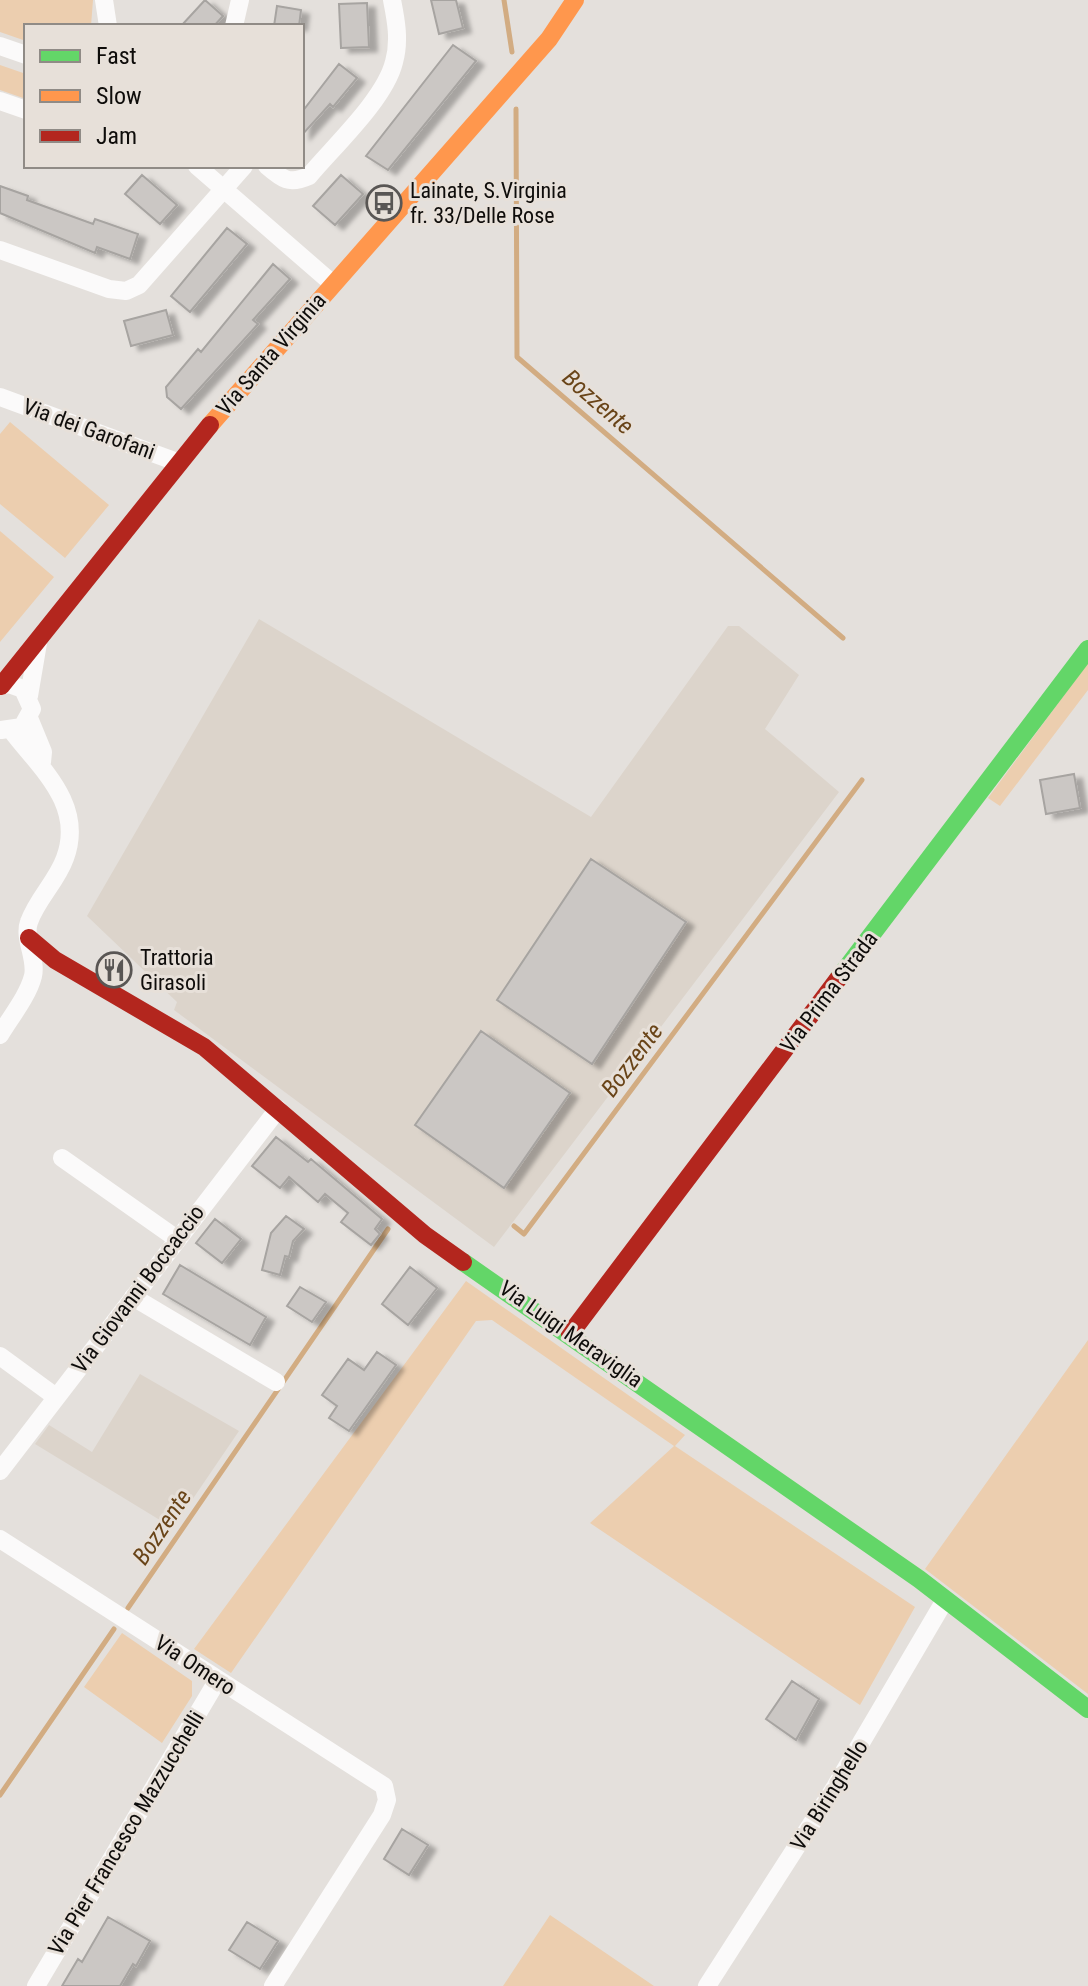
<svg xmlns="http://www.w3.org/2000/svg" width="1088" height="1986" viewBox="0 0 1088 1986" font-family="'Roboto Condensed',sans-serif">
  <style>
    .built { fill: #dcd4cb }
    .green { fill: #ecceaf }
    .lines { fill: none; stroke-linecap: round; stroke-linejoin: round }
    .stream { stroke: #d2ac82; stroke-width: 5 }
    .building { fill: #cbc7c4; stroke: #a7a4a1; stroke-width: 2; filter: url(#shadow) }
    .street { stroke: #fbfafa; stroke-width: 18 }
    .fast { stroke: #63d668; stroke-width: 18 }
    .slow { stroke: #ff974d; stroke-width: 18 }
    .jam { stroke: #b3261e; stroke-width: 18 }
    .labels { text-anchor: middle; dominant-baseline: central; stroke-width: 6; stroke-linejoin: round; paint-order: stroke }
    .poi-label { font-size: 22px; fill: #0e0c0a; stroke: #e7e0d9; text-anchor: start }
    .street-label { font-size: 22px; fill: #0e0c0a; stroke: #e7e0d9 }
    .water-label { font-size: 24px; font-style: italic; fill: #694418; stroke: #e7e0d9 }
  </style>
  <defs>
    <filter id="shadow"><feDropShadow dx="8" dy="4.5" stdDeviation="2" flood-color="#0004"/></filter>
  </defs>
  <rect width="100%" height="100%" fill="#e4e0dc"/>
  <path class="built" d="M259 619 591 817 728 626H739L799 675 765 729 839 792 494 1247 174 1010 177 1002 87 916Z
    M140 1374 239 1431 173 1528 35 1444 49 1425 92 1452Z"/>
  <path class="green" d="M0 0H93L91 26H26V41L0 32Z
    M0 65 26 74V99L0 90Z
    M10 422 109 505 65 558 0 504V434Z
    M0 531 54 577 0 642Z
    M1088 663V690L1000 806 988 798Z
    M466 1281 685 1435 675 1446 915 1607 860 1705 590 1523 674 1446 492 1320 476 1321 231 1673 194 1649Z
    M1088 1340V1694L925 1569Z
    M122 1633 192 1681V1696L162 1743 84 1687Z
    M550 1915 654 1986H503Z"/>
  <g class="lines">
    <path class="stream" d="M504 0 512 52
      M516 109 517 357 843 638
      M514 1226 524 1234 862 780
      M128 1608 388 1229
      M0 1795 114 1629"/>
  </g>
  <path class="building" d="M205 0 223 16 214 26H181Z
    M431 0H456L463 28 439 34Z
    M367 3 369 47 341 48 339 4Z
    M277 6 301 10 299 26H274Z
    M453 45 476 61 388 170 366 156Z
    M339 64 357 78 333 107 330 104 302 135V112Z
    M142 175 177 205 160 224 125 194Z
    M341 175 363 194 335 225 313 206Z
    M0 186 28 196 27 200 93 224 95 219 138 234 130 259 97 247 95 253 0 213Z
    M227 228 247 244 190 312 171 296Z
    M273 264 290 279 253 320 258 324 181 409 167 397 166 387 198 349 201 352Z
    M166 310 173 335 131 346 124 321Z
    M1074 774 1080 808 1046 814 1040 780Z
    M591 859 686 922 592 1064 497 1000Z
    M481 1031 570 1093 504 1188 415 1125Z
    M276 1137 308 1162 311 1159 382 1219 375 1229 380 1234 371 1245 341 1222 348 1213 325 1194 318 1202 289 1177 280 1188 252 1166Z
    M286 1216 304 1229 293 1241 289 1257 285 1256 280 1275 262 1270 271 1233Z
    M215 1219 241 1239 222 1263 196 1243Z
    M180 1265 266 1317 250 1345 163 1294Z
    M410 1267 437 1288 408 1325 382 1304Z
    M300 1287 326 1302 312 1322 287 1306Z
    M377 1352 396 1365 349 1431 329 1418 337 1406 322 1395 348 1359 364 1370Z
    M792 1681 819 1699 796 1740 766 1719Z
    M402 1829 428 1845 409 1875 384 1859Z
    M108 1917 150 1941 136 1966 133 1964 120 1986H62L78 1959 82 1962Z
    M247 1922 278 1941 260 1969 229 1950Z"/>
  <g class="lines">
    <path class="street" d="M104 0 108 26
      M234 26 240 0
      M0 46 26 55
      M0 101 26 110
      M197 166 333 284
      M267 166C282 179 289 185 309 176 334 146 385 99 394 62 400 41 396 20 392 0
      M0 250 109 289 126 291 139 285 244 166
      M0 397 177 462
      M0 686 9 684 23 689 32 709 22 727 1 730
      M29 696 38 643
      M29 718 43 752 42 762
      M0 1035C10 1018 28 996 33 976 37 959 23 938 29 922 37 899 57 881 65 858 85 804 39 767 12 731
      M62 1158 177 1239
      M133 1297 276 1382
      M0 1356 56 1397
      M0 1471 278 1109
      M0 1539 384 1786 387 1800 382 1815 273 1986
      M36 1986 217 1681
      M707 1986 835 1787 945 1600"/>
    <path class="fast" d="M838 979 1088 649
      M463 1262 919 1579 1088 1709"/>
    <path class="slow" d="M210 425 549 39 575 0"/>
    <path class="jam" d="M1 686 210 425
      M29 938 55 960 204 1047 425 1235 463 1262
      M570 1334 838 979"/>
  </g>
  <defs>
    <symbol id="bus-ring" viewBox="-11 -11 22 22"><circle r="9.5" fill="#e7e0d9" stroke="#595654" stroke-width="1.5"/><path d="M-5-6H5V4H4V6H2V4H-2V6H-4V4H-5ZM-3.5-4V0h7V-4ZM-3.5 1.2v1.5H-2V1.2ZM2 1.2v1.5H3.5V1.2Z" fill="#595654"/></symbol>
    <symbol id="restaurant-ring" viewBox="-11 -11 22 22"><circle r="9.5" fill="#e7e0d9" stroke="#595654" stroke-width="1.5"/><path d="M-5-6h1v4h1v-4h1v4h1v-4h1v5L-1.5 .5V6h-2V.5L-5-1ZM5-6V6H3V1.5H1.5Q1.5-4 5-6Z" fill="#595654"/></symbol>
  </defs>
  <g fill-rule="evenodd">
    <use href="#bus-ring" x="364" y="183" width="40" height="40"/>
    <use href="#restaurant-ring" x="94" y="950" width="40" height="40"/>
  </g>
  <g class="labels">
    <g class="poi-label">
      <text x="410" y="190">Lainate, S.Virginia<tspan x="410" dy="25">fr. 33/Delle Rose</tspan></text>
      <text x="140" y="957">Trattoria<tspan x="140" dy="25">Girasoli</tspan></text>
    </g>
    <g class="street-label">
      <text transform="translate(271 354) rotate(-49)">Via Santa Virginia</text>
      <text transform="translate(89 429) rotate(20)">Via dei Garofani</text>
      <text transform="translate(829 992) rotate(-53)">Via Prima Strada</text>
      <text transform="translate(138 1289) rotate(-53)">Via Giovanni Boccaccio</text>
      <text transform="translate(571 1334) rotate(35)">Via Luigi Meraviglia</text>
      <text transform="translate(195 1665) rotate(33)">Via Omero</text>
      <text transform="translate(829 1795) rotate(-58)">Via Biringhello</text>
      <text transform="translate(126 1833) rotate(-59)">Via Pier Francesco Mazzucchelli</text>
    </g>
    <g class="water-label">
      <text transform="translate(598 402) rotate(41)">Bozzente</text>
      <text transform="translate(632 1060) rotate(-53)">Bozzente</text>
      <text transform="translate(162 1527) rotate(-56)">Bozzente</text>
    </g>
  </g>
  <rect x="24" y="24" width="280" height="144" fill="#e7e0d9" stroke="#908b86" stroke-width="2"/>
  <rect x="40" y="50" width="40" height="12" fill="#63d668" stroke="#908b86" stroke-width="2"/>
  <text x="96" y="64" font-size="24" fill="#0e0c0a">Fast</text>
  <rect x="40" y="90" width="40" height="12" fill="#ff974d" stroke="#908b86" stroke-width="2"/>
  <text x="96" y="104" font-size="24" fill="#0e0c0a">Slow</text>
  <rect x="40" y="130" width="40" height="12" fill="#b3261e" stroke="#908b86" stroke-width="2"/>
  <text x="96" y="144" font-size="24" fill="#0e0c0a">Jam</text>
</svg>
